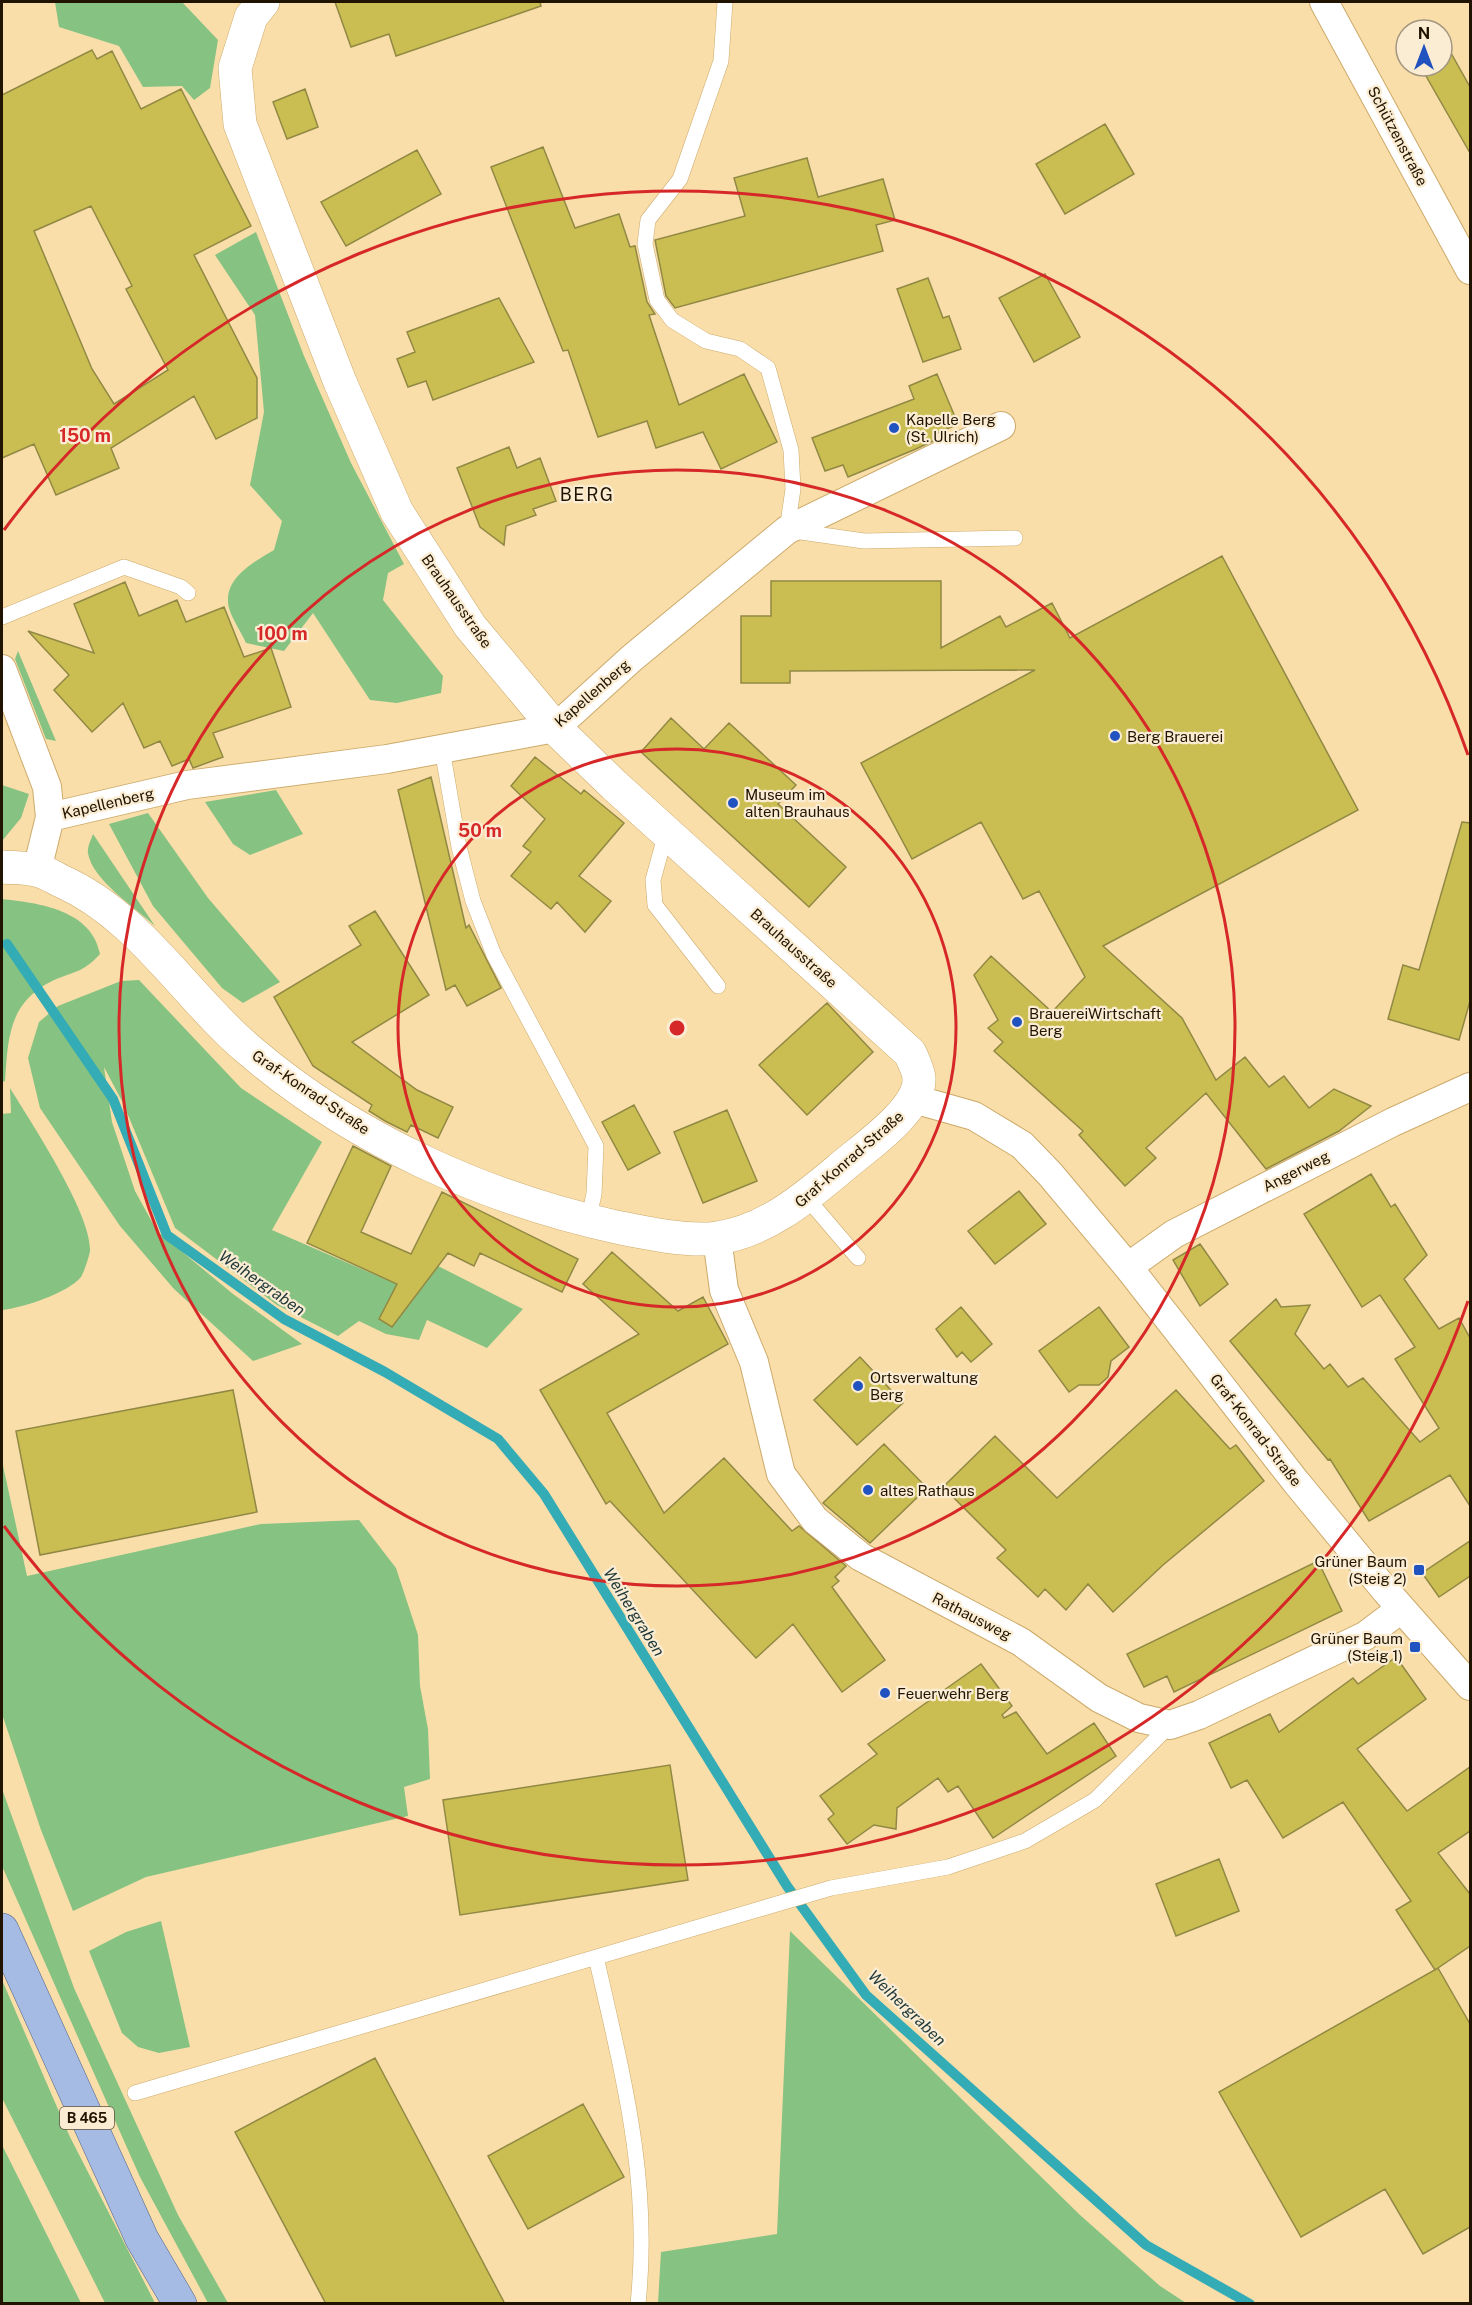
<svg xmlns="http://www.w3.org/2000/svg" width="1472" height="2305" viewBox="0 0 1472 2305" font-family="'Public Sans',sans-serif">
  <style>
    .green { fill: #86c282 }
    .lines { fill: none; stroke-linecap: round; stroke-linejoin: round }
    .stream { stroke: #34acb6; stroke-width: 10 }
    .building { fill: #cabe53; stroke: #918943; stroke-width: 1.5; fill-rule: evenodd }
    .service-casing { stroke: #ccaa6a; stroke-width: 16 }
    .minor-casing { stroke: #ccaa6a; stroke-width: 30 }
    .tertiary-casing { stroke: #ccaa6a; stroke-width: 34 }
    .primary-casing { stroke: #516388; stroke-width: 34 }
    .service { stroke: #fff; stroke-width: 15 }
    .minor { stroke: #fff; stroke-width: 28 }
    .tertiary { stroke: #fff; stroke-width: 33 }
    .primary { stroke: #a6bbe3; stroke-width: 33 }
    .ring { fill: none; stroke: #d62828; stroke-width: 3 }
    .poi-dot { fill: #2153c0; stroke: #fbedd3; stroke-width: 2 }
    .labels { text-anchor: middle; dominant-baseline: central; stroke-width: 4.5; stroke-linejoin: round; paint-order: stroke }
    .shield { fill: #fbedd3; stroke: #62553f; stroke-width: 1.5 }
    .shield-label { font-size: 14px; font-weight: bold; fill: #201400 }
    .street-label { font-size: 15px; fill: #201400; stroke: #fbedd3 }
    .poi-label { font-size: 15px; fill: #201400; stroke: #fbedd3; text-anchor: start }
    .water-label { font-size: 16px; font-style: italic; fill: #1e3739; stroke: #fbedd3 }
    .quarter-label { font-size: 18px; letter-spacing: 1.5px; fill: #201400; stroke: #fbedd3 }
    .centre { fill: #d62828; stroke: #fbedd3; stroke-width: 3 }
    .ring-label { font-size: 18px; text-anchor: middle; font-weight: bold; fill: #d62828; stroke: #fbedd3; stroke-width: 4.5; stroke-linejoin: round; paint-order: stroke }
  </style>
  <rect width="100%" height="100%" fill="#f9deaa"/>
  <path class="green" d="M55 2H182L218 40 210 88 194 100 182 86 143 87 119 46 59 27Z
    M256 232 304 356 351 463 404 564 388 573 383 600 443 676 441 693 397 703 370 700 313 613 284 651 246 643C241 631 227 612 228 600 228 575 256 561 274 550L282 521 250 485 264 412 255 315 215 255Z
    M18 651 56 741 46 739 15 659Z
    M2 785 29 794 21 818 2 841Z
    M276 790 303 834 250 855 233 844 205 802Z
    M148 813 208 898 280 982 243 1003 222 988 153 906 109 824Z
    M93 834 155 926C136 908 92 880 88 853 87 847 91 840 93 834Z
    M2 899C39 903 92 910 100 954 83 973 74 971 52 981 8 1003 8 1039 5 1081L2 1082Z
    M139 980 241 1088 322 1142 272 1230 417 1293 438 1266 523 1309 487 1348 427 1320 419 1340 386 1334 359 1321 338 1336 277 1305 175 1228 123 1103 104 1067 112 1122 135 1191 157 1231 233 1294 302 1344 253 1361 174 1289 120 1226 40 1108 28 1058 39 1022 58 1006 121 981Z
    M10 1088C30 1121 92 1214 90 1251 89 1257 84 1272 81 1277 68 1293 22 1308 2 1310V1114L11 1113Z
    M2 1461 27 1576 261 1524 359 1520 396 1568 418 1635 420 1686 428 1729 430 1779 404 1787 408 1816 146 1877 73 1911 41 1830 2 1714Z
    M2 1789 74 1988 178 2215 228 2303H208L140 2177 2 1866Z
    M161 1921 190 2047 159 2053 138 2047 122 2033 89 1951 126 1932Z
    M790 1931 1080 2215 1160 2286 1186 2303H658L661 2252 777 2234Z
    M2 1980 70 2137 155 2303H105L2 2098Z
    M2 2145 81 2303H2Z"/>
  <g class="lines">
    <path class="stream" d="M7 944 113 1099 167 1235 284 1319 385 1372 498 1439 544 1494 787 1886 866 1995 1146 2245 1250 2304"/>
  </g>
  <path class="building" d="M335 2H540L541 6 396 56 389 34 351 47Z
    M92 50 97 59 112 51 141 109 181 89 251 226 194 255 257 378V418L216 439 194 396 111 448 119 468 56 495 34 444 2 458V95ZM91 206 132 286 126 289 168 370 114 404 92 369 34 231Z
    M1451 53 1470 87V153L1422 69 1427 66H1442V58Z
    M305 89 318 127 287 139 273 102Z
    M1105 124 1134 174 1065 214 1036 164Z
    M543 147 575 228 619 214 630 247 635 246 647 302 655 314 649 315 679 405 744 374 777 442 721 469 703 432 656 448 647 421 598 437 568 350 563 351 491 167Z
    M417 150 441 194 346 246 321 202Z
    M807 158 818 197 883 179 895 220 876 225 883 251 675 308 666 296 655 240 745 216 734 178Z
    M1045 274 1080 337 1034 362 999 298Z
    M928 278 943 318 949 316 961 349 923 362 897 289Z
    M499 298 534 362 433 400 426 381 408 387 397 359 415 352 407 332Z
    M937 374 958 424 933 435 935 440 916 449 848 477 843 465 825 471 812 438 914 399 909 386Z
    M509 447 517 468 540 458 556 501 533 509 536 515 506 526 504 545 480 527 457 468Z
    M1222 556 1358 810 1103 946 1182 1018 1216 1080 1245 1057 1269 1087 1284 1076 1309 1108 1334 1089 1371 1106 1339 1131 1266 1169 1206 1093 1146 1148 1156 1158 1125 1186 1079 1135 1083 1131 994 1051 1003 1042 988 1028 998 1020 974 975 991 956 1052 1012 1085 977 1039 891 1023 899 981 822 912 859 861 763 1035 670 790 671V683H741V616H771V581H941V648L1000 616 1006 627 1052 603 1070 638Z
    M125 582 139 616 177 600 186 622 224 607 244 657 271 648 291 707 213 733 223 757 193 768 189 759 172 766 160 741 144 748 123 703 92 732 54 690 69 675 28 631 94 653 74 604Z
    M671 718 704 749 729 723 796 785 778 804 846 867 809 907 641 752Z
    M535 757 581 794 584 790 624 823 579 876 611 901 585 932 557 902 551 909 511 876 531 852 523 846 545 819 511 786Z
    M431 777 466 928 469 925 501 988 467 1006 455 985 446 990 398 790Z
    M1462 822 1470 823V1001L1459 1040 1388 1019 1403 965 1419 970Z
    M375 911 429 995 352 1042 417 1090 453 1107 438 1138 411 1125 407 1132 385 1121 369 1111 372 1105 313 1066 274 997 361 945 349 926Z
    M827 1003 873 1052 807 1115 759 1065Z
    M634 1105 660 1153 628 1170 602 1122Z
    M727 1110 757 1181 703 1203 674 1132Z
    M353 1146 391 1166 361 1232 411 1254 442 1192 578 1259 562 1292 480 1253 474 1266 448 1253 392 1327 379 1319 397 1284 307 1243Z
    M1371 1174 1391 1207 1395 1204 1427 1255 1404 1279 1439 1329 1459 1318 1470 1338V1506L1450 1475 1369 1521 1330 1459 1328 1460 1230 1341 1276 1299 1281 1307 1310 1305 1295 1334 1324 1369 1330 1364 1348 1387 1363 1378 1420 1442 1439 1428 1395 1359 1415 1347 1380 1295 1362 1307 1304 1214Z
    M1019 1191 1046 1224 995 1264 968 1231Z
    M1200 1244 1228 1284 1200 1306 1173 1260Z
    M612 1252 678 1311 703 1297 728 1344 607 1413 664 1513 724 1458 792 1531 799 1526 846 1566 835 1577 839 1581 832 1587 885 1660 842 1692 793 1624 756 1658 610 1501 606 1504 540 1390 639 1334 583 1284Z
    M961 1307 992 1344 971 1362 962 1352 957 1357 936 1329Z
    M1099 1307 1129 1347 1111 1361 1108 1377 1099 1385H1079L1069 1392 1039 1351Z
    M860 1357 903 1403 857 1445 814 1400Z
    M233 1390 257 1512 40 1555 16 1431Z
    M1176 1390 1230 1449 1236 1445 1264 1481 1163 1565 1113 1612 1088 1584 1066 1610 1045 1589 1038 1597 997 1558 1006 1550 943 1487 995 1436 1057 1498Z
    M884 1444 927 1488 870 1543 823 1503Z
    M1470 1541V1576L1439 1597 1422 1573Z
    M1318 1561 1342 1611 1174 1692 1167 1676 1144 1687 1127 1654Z
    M1396 1657 1426 1699 1357 1749 1407 1811 1470 1767V1831L1438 1853 1470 1894V1946L1435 1970 1396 1910 1411 1901 1343 1802 1283 1838 1247 1780 1231 1788 1209 1743 1270 1714 1279 1732 1353 1678 1358 1684Z
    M981 1664 1012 1706 1002 1715 1004 1718 1016 1712 1047 1754 1094 1723 1116 1756 993 1838 958 1786 948 1792 938 1778 897 1808 896 1829 874 1825 847 1844 828 1819 834 1814 820 1796 877 1754 868 1744Z
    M670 1765 688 1880 460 1915 443 1800Z
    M1219 1859 1239 1911 1176 1936 1156 1884Z
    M1438 1968 1470 2024V2227L1423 2254 1385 2189 1301 2237 1219 2092Z
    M375 2058 447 2194 505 2304H326L235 2132Z
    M583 2104 624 2177 528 2229 488 2156Z"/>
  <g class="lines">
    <defs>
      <path id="service" d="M725 2 721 61 680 179 648 220 645 244 657 300 672 320 706 341 740 349 768 368 791 450 793 489 787 530 864 541 1015 538
        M2 617 124 567 181 587 188 593
        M442 749 459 847 473 901 494 955 596 1146 594 1194 588 1221
        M666 833 653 880 655 905 718 986
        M806 1197 858 1258
        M596 1957C623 2076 651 2180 638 2304
        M135 2093 831 1888 948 1867 1025 1841 1095 1800 1170 1725"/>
      <path id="minor" d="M1324 2 1470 270
        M2 669 47 787 50 817 37 870
        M50 817 187 785 387 759 555 728 632 658 787 530 1001 426
        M914 1099 974 1116 1022 1145 1050 1174 1128 1267 1296 1482 1386 1591 1470 1686
        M717 1238 724 1290 754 1362 781 1474 815 1520 861 1557 1021 1642 1099 1698 1139 1718 1170 1725 1199 1715 1365 1636 1401 1609
        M1128 1267 1174 1234 1393 1122 1470 1087"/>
      <path id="tertiary" d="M2 867C12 868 25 867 35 870 44 871 53 877 61 881 140 916 185 996 249 1050 353 1139 484 1198 616 1227 645 1233 688 1242 717 1238 767 1231 806 1197 843 1166 864 1148 920 1110 919 1079 919 1071 913 1060 910 1053L614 785 555 728 470 626 397 512 340 382 240 124 235 68 251 17 263 2"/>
      <path id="primary" d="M2 1930 142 2239 180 2304"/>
    </defs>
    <use href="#service" class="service-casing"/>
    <use href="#minor" class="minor-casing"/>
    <use href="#tertiary" class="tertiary-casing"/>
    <use href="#primary" class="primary-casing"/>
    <use href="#service" class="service"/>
    <use href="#minor" class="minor"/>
    <use href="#tertiary" class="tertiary"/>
    <use href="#primary" class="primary"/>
  </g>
  <g class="ring">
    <circle cx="677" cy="1028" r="279"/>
    <circle cx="677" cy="1028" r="558"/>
    <path d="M1468 1301A837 837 0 0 1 4 1526M4 530A837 837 0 0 1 1468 755"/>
  </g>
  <g class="poi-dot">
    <circle cx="894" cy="428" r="6"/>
    <circle cx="1115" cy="736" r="6"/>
    <circle cx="733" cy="803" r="6"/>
    <circle cx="1017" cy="1022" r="6"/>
    <circle cx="858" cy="1386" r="6"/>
    <circle cx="868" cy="1490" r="6"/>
    <rect x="1413" y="1564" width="12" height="12" rx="3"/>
    <rect x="1409" y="1641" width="12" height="12" rx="3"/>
    <circle cx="885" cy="1693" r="6"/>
  </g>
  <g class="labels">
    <rect class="shield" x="60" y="2107" width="54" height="22" rx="4.5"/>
    <g class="shield-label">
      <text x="87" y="2118">B 465</text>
    </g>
    <g class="street-label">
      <text transform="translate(1398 136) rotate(62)">Schützenstraße</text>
      <text transform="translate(457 601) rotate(55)">Brauhausstraße</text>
      <text transform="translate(592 693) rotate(-41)">Kapellenberg</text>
      <text transform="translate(108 803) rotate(-13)">Kapellenberg</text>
      <text transform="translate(794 948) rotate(42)">Brauhausstraße</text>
      <text transform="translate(311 1092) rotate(34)">Graf-Konrad-Straße</text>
      <text transform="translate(849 1159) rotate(-41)">Graf-Konrad-Straße</text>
      <text transform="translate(1296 1171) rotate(-27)">Angerweg</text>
      <text transform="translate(1256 1430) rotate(52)">Graf-Konrad-Straße</text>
      <text transform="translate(972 1616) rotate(27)">Rathausweg</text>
    </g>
    <g class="poi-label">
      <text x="906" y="419">Kapelle Berg<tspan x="906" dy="17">(St. Ulrich)</tspan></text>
      <text x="1127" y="736">Berg Brauerei</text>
      <text x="745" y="794">Museum im<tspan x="745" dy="17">alten Brauhaus</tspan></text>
      <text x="1029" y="1013">BrauereiWirtschaft<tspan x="1029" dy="17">Berg</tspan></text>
      <text x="870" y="1377">Ortsverwaltung<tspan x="870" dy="17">Berg</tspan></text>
      <text x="880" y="1490">altes Rathaus</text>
      <text x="1407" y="1561" text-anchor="end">Grüner Baum<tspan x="1407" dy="17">(Steig 2)</tspan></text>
      <text x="1403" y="1638" text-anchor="end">Grüner Baum<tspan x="1403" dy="17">(Steig 1)</tspan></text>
      <text x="897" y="1693">Feuerwehr Berg</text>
    </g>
    <g class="water-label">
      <text transform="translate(262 1283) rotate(35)">Weihergraben</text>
      <text transform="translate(634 1612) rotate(58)">Weihergraben</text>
      <text transform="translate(907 2008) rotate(44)">Weihergraben</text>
    </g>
    <g class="quarter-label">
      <text x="587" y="494">BERG</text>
    </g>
  </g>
  <circle cx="677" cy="1028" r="9" class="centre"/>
  <g class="ring-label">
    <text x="85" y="442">150 m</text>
    <text x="282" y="640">100 m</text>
    <text x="480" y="837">50 m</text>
  </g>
  <rect width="1472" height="2305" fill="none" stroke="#201400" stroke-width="6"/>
  <g transform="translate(1424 48)"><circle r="28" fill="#fbedd3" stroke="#a3967f" stroke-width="1.5"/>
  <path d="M0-4.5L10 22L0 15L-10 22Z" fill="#2153c0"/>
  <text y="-9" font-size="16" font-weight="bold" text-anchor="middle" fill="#201400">N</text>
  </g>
</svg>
